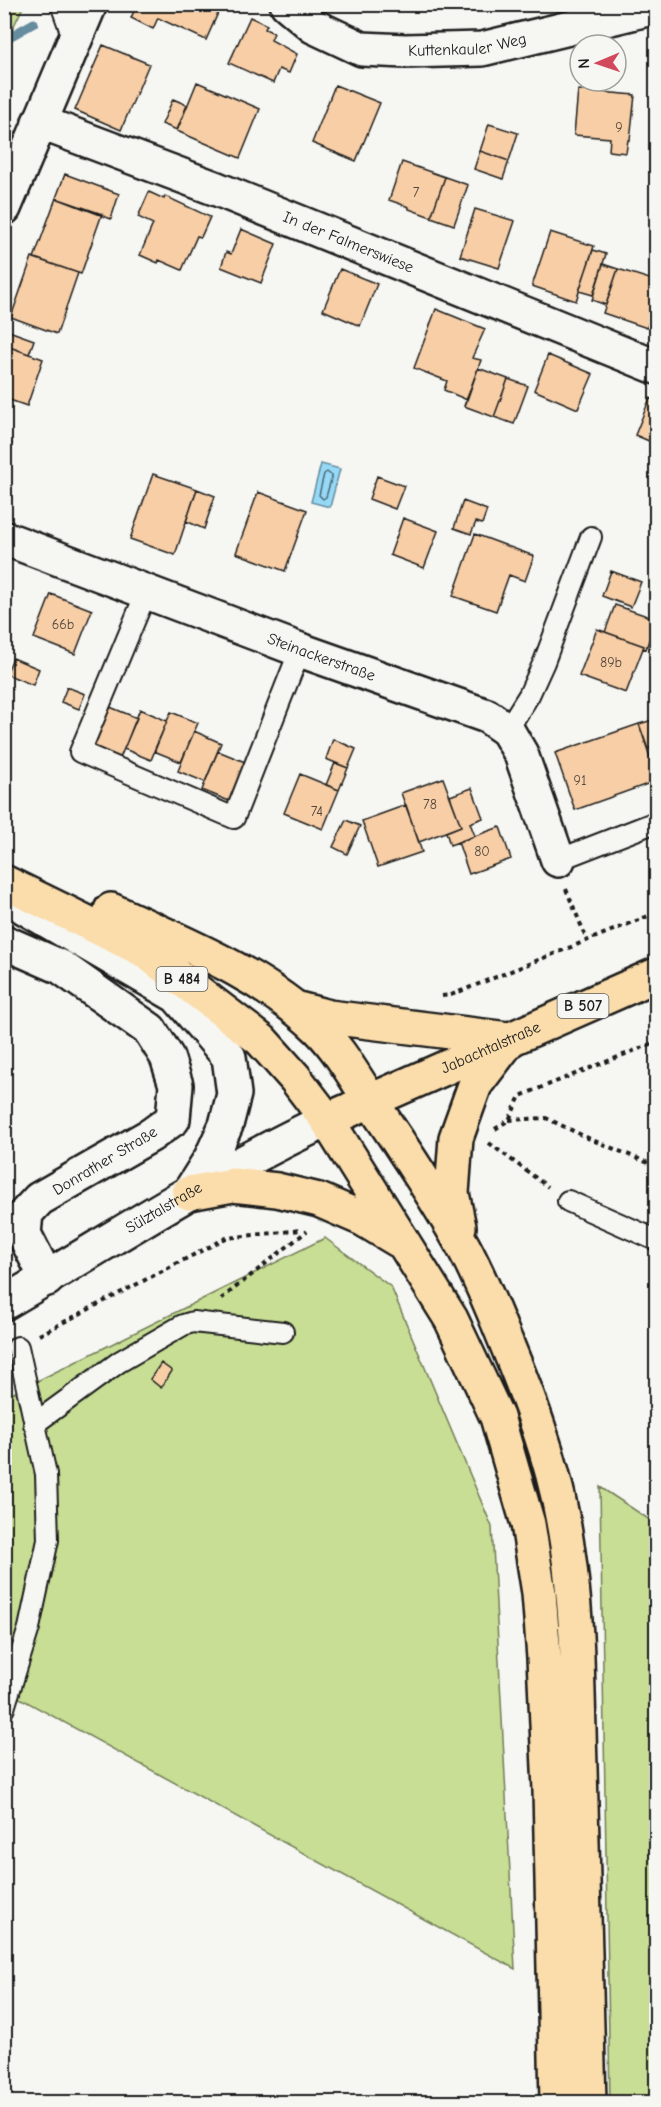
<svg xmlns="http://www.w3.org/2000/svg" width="661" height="2107" viewBox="0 0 661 2107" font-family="'Comic Neue',sans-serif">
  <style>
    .green { fill: #c7de94; stroke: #727d58; stroke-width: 1.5 }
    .water { fill: #95d9f7; stroke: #658d9f; stroke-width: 1.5 }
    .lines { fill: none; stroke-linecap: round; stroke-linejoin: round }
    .shore { stroke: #4c6874; stroke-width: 1.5 }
    .stream { stroke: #658d9f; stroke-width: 9 }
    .building { fill: #f7cea6; stroke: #1c1c1c; stroke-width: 1.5 }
    .lane-casing { stroke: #1c1c1c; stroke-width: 24 }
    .street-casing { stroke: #1c1c1c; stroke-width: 38 }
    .secondary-casing { stroke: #1c1c1c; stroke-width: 38 }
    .primary-casing { stroke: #1c1c1c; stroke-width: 38 }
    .highway-casing { stroke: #1c1c1c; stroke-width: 38 }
    .path { stroke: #1c1c1c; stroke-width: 4; stroke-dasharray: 4.5 4.5; stroke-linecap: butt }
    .lane { stroke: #f6f6f2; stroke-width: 20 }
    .street { stroke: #f6f6f2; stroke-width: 33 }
    .secondary { stroke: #f6f6f2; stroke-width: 33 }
    .primary { stroke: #fbddab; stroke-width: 33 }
    .highway { stroke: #fbddab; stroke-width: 33 }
    .labels { text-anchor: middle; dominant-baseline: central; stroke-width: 4.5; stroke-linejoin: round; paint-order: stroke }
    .number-label { font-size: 14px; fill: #53483e }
    .shield { fill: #f6f6f2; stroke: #5d5d5c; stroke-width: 1.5 }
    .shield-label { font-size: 15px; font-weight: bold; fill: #1c1c1c }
    .street-label { font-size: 16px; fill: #1c1c1c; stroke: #f6f6f2 }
  </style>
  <rect width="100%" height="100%" fill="#f6f6f2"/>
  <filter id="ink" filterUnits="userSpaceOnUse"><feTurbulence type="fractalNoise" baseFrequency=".0167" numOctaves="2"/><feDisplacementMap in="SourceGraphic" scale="12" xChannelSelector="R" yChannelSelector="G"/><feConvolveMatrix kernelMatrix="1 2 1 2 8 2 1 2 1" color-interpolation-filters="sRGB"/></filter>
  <g filter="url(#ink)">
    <path class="green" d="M5 4 24 5 5 44 4 5Z
      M325 1238 391 1287 492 1527 515 1969 18 1697 5 1737V1397Z
      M600 1487 653 1522 656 1555V2102H610Z"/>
    <path class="water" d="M321 464 340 469 330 507 311 502Z"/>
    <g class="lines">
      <path class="shore" d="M327 472 332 476 326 497 323 499 319 495 324 474Z"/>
      <path class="stream" d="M4 40 34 23"/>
    </g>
    <path class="building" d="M137 4H222L206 40 158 18 153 29 131 18Z
      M250 17 267 25 265 29 274 33 271 40 297 54 289 73 279 69 273 83 229 63Z
      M103 45 149 64 121 130 75 110Z
      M197 82 260 109 240 158 177 131Z
      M335 85 380 103 356 161 312 143Z
      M578 90 635 95 630 140H628L626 153 609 151 610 138 574 135Z
      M173 99 187 105 177 130 162 124Z
      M489 124 518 133 509 161 480 151Z
      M480 151 509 161 503 179 474 169Z
      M402 162 445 177 431 217 409 209V207L389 200Z
      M65 174 119 194 111 219 56 198Z
      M445 177 468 185 454 225 431 217Z
      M149 192 164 199 165 196 210 217 201 237 197 236 182 270 159 260 158 263 140 255 153 224 138 217Z
      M56 198 102 214 81 274 34 258Z
      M475 209 515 221 499 268 460 256Z
      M241 229 276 244 261 283 221 267 226 252 231 254Z
      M550 232 594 246 576 301 532 286Z
      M593 250 606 254 593 295 579 291Z
      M32 257 78 273 57 334 11 317Z
      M603 264 618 269 606 305 592 300Z
      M340 269 377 284 360 326 323 310Z
      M618 269 656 281V300L647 328 603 313Z
      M436 309 485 329 472 358 481 360 467 400 444 390 447 381 414 368Z
      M6 330 34 340 29 354 4 345Z
      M4 345 43 359 27 406 4 398Z
      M548 355 593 374 578 409 534 390Z
      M478 368 508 379 494 417 464 406Z
      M508 379 528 386 514 424 494 417Z
      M650 398 656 401V444L635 435Z
      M4 440 12 443 4 465Z
      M153 474 197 489 175 555 130 539Z
      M377 476 404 486 395 509 369 499Z
      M197 489 215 496 204 529 186 521Z
      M258 492 307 510 285 571 236 553Z
      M463 501 487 510 482 524 476 522 471 534 454 528Z
      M403 518 438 531 424 568 390 555Z
      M475 534 534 556 525 581 509 575 496 611 453 596Z
      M611 571 641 582 631 607 602 596Z
      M51 594 92 610 75 654 34 638Z
      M615 605 656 619 646 649 643 648 644 646 605 632Z
      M597 629 644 646 626 693 579 676Z
      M13 658 39 669 33 685 6 674Z
      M67 687 85 694 79 709 61 702Z
      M110 707 137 718 120 758 93 746Z
      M140 709 167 721 151 760 124 749Z
      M171 712 198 723 181 762 154 751Z
      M656 719V746L648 749 639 724Z
      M639 724 656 775V781L575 810 555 753Z
      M194 731 221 743 205 782 178 771Z
      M333 739 356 749 348 768 326 759Z
      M218 751 245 762 229 801 202 790Z
      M335 763 348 768 339 790 326 785Z
      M300 774 339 790 323 829 284 813Z
      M443 778 461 826 419 842 401 793Z
      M472 788 483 818 470 823 475 836 450 845 446 832 461 826 450 796Z
      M406 805 422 852 378 867 362 821Z
      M346 820 360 826 347 854 333 847Z
      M500 827 511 859 469 874 458 842Z
      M161 1363 172 1371 161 1388 150 1379Z"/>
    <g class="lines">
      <defs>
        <path id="lane" d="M61 4 74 40
          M146 593 80 752 234 818 300 650
          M507 730 529 695 544 662 591 537
          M558 860 656 822
          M568 1201 656 1240
          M34 1424 119 1362 183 1325 193 1322 283 1332
          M4 1708 29 1628 48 1540 46 1474 18 1347"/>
        <g id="street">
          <path id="s1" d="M287 4 313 26 362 49 405 51 482 49 656 7"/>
          <path id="s2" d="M39 122 217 189 656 367"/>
          <path d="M4 208 90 4"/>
          <path id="s3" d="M4 538 300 650 487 716 507 730 521 754 558 860"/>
          <path d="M4 942 61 967 150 1030 167 1057 176 1085 173 1119 151 1135 39 1199 26 1213 24 1234 47 1279"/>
        </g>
        <g id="secondary">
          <path d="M24 907 177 996 229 1057 234 1094 226 1125 211 1158 189 1193"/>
          <path id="s4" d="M4 1303C111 1241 215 1172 327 1120"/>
        </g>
        <g id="primary">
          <path id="s5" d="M4 882 143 950 261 1040 295 1078 327 1120 656 975"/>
          <path d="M111 910C183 943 261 973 319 1029 339 1049 354 1076 370 1100"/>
          <path d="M298 1009 329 1017 508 1039"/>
        </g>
        <path id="highway" d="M370 1100C403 1148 435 1196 463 1246 480 1277 493 1310 506 1342 529 1398 551 1456 562 1516 571 1562 575 1609 577 1656L589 2102
          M327 1120 451 1319 497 1417 528 1524 539 1593 544 1658 550 1790 557 2102
          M189 1193 233 1185 277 1190 319 1200 363 1219 398 1240
          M459 1227 452 1193 456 1138 475 1085 510 1039"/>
      </defs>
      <use href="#lane" class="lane-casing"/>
      <use href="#street" class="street-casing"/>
      <use href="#secondary" class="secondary-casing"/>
      <use href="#primary" class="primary-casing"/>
      <use href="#highway" class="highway-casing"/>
      <path class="path" d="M566 889 588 942
        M442 996 451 995 656 913
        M509 1120 546 1118 590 1139 656 1166
        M495 1129 509 1120 520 1096 656 1042
        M489 1143 548 1187
        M221 1299 307 1231
        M39 1335 226 1238 301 1230"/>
      <use href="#lane" class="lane"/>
      <use href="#street" class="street"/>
      <use href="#secondary" class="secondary"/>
      <use href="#primary" class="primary"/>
      <use href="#highway" class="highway"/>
    </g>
  </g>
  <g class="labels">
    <g class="number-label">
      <text x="619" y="127">9</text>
      <text x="416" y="192">7</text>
      <text x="63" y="624">66b</text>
      <text x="611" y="662">89b</text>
      <text x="580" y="780">91</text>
      <text x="430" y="804">78</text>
      <text x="317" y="811">74</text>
      <text x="482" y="851">80</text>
    </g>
    <g class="shield">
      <rect x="156.5" y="967" width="51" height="24" rx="4.5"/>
      <rect x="557.5" y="994" width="51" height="24" rx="4.5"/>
    </g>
    <g class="shield-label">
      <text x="182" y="979">B 484</text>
      <text x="583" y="1006">B 507</text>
    </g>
    <g class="street-label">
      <text stroke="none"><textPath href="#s1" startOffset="194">Kuttenkauler Weg</textPath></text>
      <text stroke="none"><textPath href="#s2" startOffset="332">In der Falmerswiese</textPath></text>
      <text stroke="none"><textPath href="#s3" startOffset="339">Steinackerstraße</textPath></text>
      <text stroke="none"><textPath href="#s5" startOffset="586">Jabachtalstraße</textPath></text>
      <text transform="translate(105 1161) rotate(-31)">Donrather Straße</text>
      <text stroke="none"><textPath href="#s4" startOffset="186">Sülztalstraße</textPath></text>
    </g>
  </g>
  <rect width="661" height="2107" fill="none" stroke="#f6f6f2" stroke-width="24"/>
  <rect x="12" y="12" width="637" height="2083" fill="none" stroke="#1c1c1c" stroke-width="2" filter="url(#ink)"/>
  <g transform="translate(598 63) rotate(268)"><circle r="28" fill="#f6f6f2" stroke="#9f9f9c" stroke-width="1.5"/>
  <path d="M0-4.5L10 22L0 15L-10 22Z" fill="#d1495b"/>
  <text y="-9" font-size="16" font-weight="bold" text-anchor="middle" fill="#1c1c1c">N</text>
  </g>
</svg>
